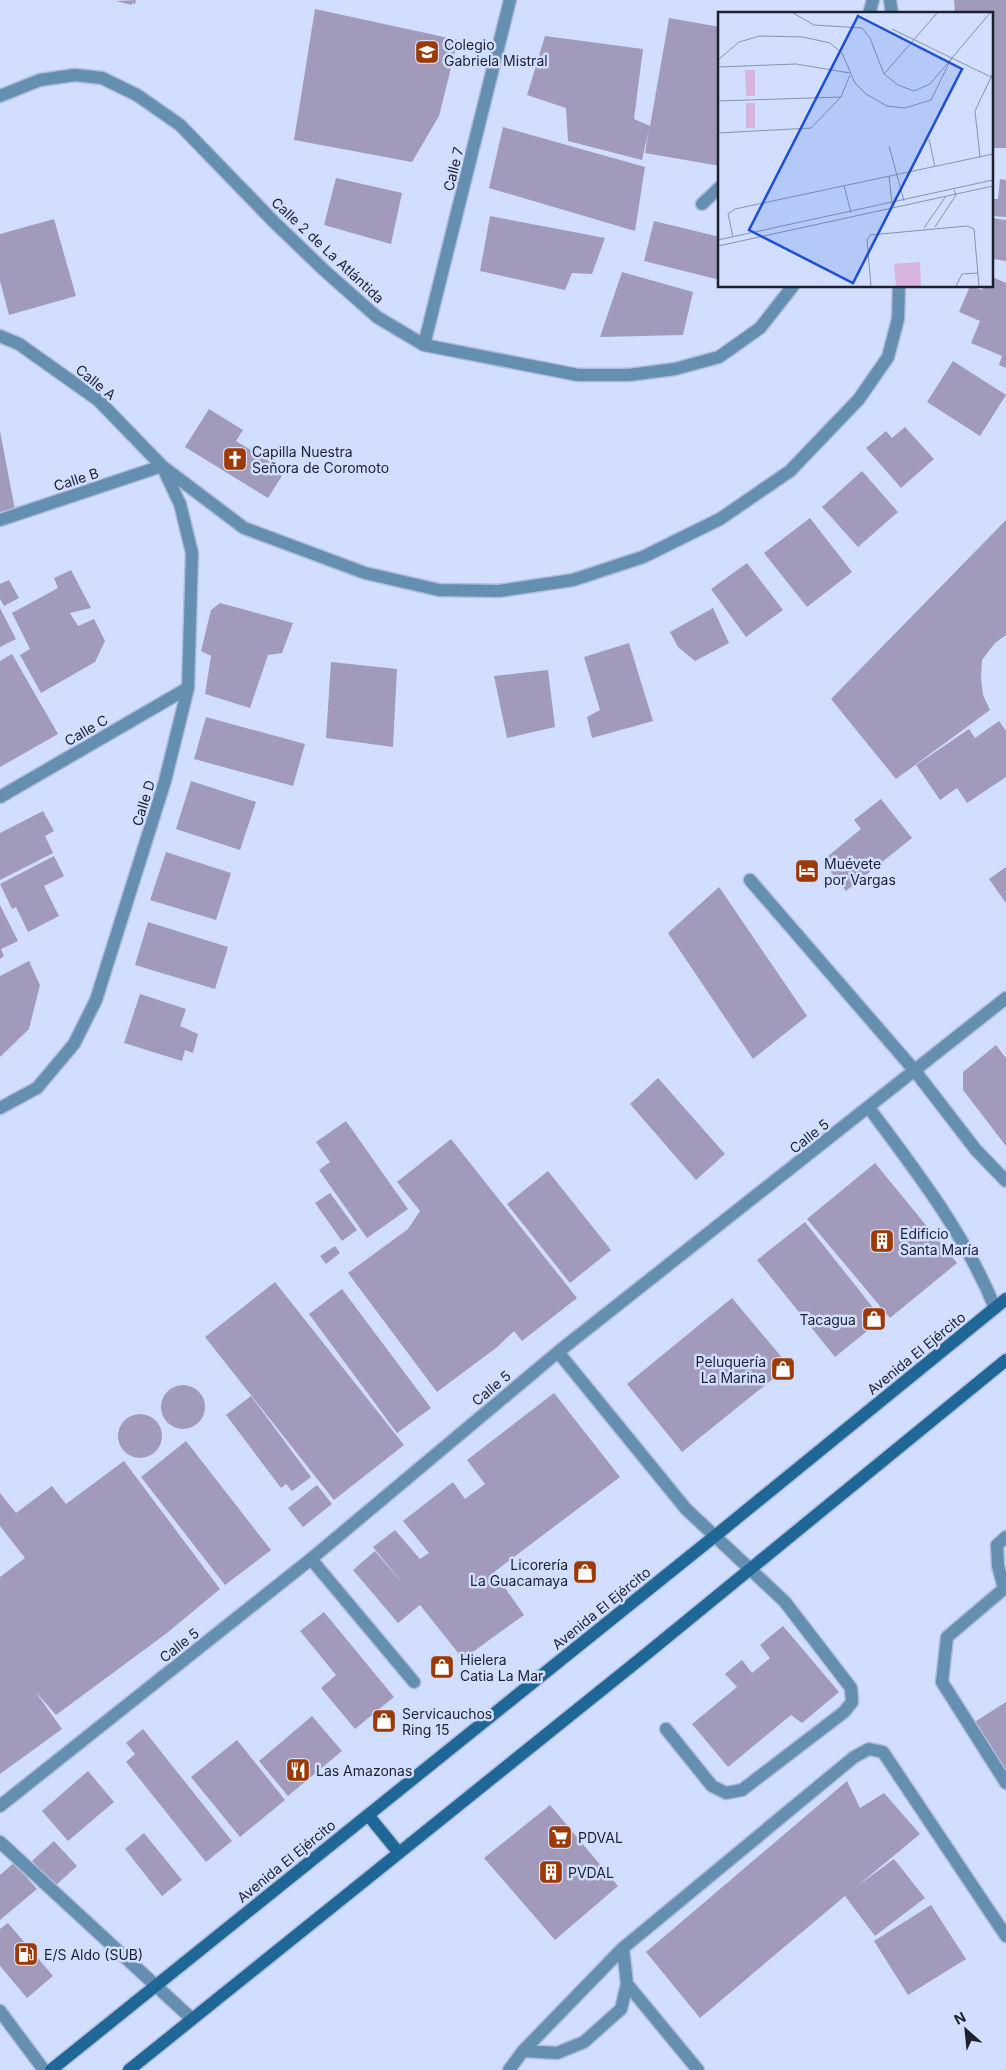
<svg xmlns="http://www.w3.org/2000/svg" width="1006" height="2070" viewBox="0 0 1006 2070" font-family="Inter,sans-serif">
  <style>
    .building { fill: #a29abb }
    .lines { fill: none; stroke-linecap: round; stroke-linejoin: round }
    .service-casing { stroke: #b0bcd9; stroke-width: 15 }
    .minor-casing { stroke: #b0bcd9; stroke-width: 15 }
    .secondary-casing { stroke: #b0bcd9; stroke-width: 15 }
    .service { stroke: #658fb0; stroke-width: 12 }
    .minor { stroke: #658fb0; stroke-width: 12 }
    .secondary { stroke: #1f6797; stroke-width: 12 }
    .labels { text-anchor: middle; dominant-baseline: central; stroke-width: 5; stroke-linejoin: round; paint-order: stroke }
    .poi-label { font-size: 14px; fill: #1c212d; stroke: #d1deff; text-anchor: start }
    .street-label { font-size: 14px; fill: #1c212d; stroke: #d1deff }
    .inset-road { fill: none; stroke: #8992ab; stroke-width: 1 }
    .view { fill: #1d4ed8; fill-opacity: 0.15; stroke: #1d4ed8; stroke-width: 2.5 }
    .inset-edge { fill: none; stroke: #1c212d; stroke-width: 2.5 }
  </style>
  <rect width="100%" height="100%" fill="#d1deff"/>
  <path class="building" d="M136 0 135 4 132 3V5L116 1Z
    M954 0H1006V148H992V14H955Z
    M315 9 458 40 439 116 412 162 294 140Z
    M669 18 720 27V166L645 153 649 129 642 160 568 141 566 108 527 95 545 36 643 49 634 119 650 126Z
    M503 127 645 167 635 231 489 188Z
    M336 178 402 193 391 244 324 225Z
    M1000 179 1006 180V217L992 216 993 199H998Z
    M490 216 605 238 592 274 572 273 565 290 480 271Z
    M992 218 1006 220V261L992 259Z
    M54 219 76 296 9 315 0 281V234Z
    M654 221 720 237V280L644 261Z
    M622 272 693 292 683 335 600 337Z
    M992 277 1006 283V368L999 365 1002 356 971 343 980 321 959 312 970 286 982 290 984 286H992Z
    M953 361 1006 395 980 436 927 402Z
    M209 409 243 430 236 441 285 471 268 498 185 447Z
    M905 427 934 459 901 488 866 448 886 431 892 438Z
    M0 431 15 510 0 515Z
    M862 471 898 512 858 547 822 507Z
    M810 518 852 572 807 607 764 553Z
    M1006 520V635L995 643 982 660 981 678 983 695 990 710 896 779 831 699Z
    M747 563 783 610 746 637 711 589Z
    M71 570 91 608 70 613 78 626 94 619 105 641 95 662 41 693 20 655 30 649 12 613 58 588 54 578Z
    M9 580 19 598 4 606 0 599V584Z
    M220 603 293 623 282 653 268 655 250 708 205 694 211 656 201 651 211 610Z
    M0 608 16 639 0 647Z
    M713 608 729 643 695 661 678 647 670 632Z
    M629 643 653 721 592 738 587 717 600 710 584 657Z
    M12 654 58 734 0 767V661Z
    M331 662 397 669 393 747 326 738Z
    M548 670 555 727 507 738 494 676Z
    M206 717 305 744 293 786 194 759Z
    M999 721 1006 731V777L967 803 957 788 940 800 916 765 969 729 975 738Z
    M191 781 256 802 240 850 176 829Z
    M881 799 912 838 846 891 822 861 861 829 854 820Z
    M43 811 54 831 45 836 53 853 0 880V833Z
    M166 852 231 873 216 920 150 900Z
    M54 856 64 876 44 886 59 916 28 932 16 907 12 909 0 884Z
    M1006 867V903L989 879Z
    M719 887 807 1016 753 1059 668 933Z
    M0 905 18 941 1 949 4 956 0 959Z
    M148 922 228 947 215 989 135 965Z
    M29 961 40 985 29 1029 0 1057V976Z
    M140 994 186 1009 180 1026 198 1034 193 1053 185 1050 182 1061 124 1043Z
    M996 1045 1006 1058V1146L963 1090V1072Z
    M658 1078 725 1154 696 1180 630 1104Z
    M346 1121 408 1209 367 1238 319 1170 330 1162 316 1142Z
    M451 1139 577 1298 522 1341 514 1331 496 1348 437 1392 348 1273 408 1229 420 1211 397 1182Z
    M875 1163 957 1263 890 1318 807 1219Z
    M548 1171 611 1250 570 1283 507 1204Z
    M330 1193 357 1230 342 1241 315 1203Z
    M805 1222 882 1319 835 1357 757 1260Z
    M335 1246 340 1253 326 1264 320 1256Z
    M275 1282 404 1445 334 1500 205 1337Z
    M342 1289 431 1408 397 1433 309 1314Z
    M732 1298 789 1366 682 1452 627 1384Z
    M161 1407a22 22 0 1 1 44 0a22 22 0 1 1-44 0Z
    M554 1393 620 1477 494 1572 524 1615 463 1659 420 1605 398 1623 353 1570 375 1551 408 1590 373 1547 395 1530 420 1559 429 1553 403 1521 453 1482 465 1499 485 1484 467 1460Z
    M251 1396 311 1477 292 1491 286 1484 281 1488 226 1415Z
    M118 1436a22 22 0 1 1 44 0a22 22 0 1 1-44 0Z
    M186 1441 271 1550 225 1585 141 1477Z
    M124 1461 220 1589 167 1633 56 1715 35 1691 62 1729 0 1774V1577L25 1558 0 1526V1493L16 1513 52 1486 66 1504Z
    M317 1485 332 1504 303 1527 288 1508Z
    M324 1612 394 1697 355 1729 321 1688 336 1675 300 1631Z
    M783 1626 839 1692 802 1723 791 1715 728 1767 692 1724 737 1687 725 1674 742 1660 752 1673 770 1658 760 1645Z
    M1006 1702V1774L973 1723Z
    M312 1716 342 1751 288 1796 259 1761Z
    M143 1729 232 1841 206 1862 126 1762 135 1754 126 1743Z
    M237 1740 285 1800 240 1837 191 1777Z
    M88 1771 114 1802 68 1841 42 1811Z
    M847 1781 860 1808 884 1793 920 1834 856 1887 894 1859 925 1898 875 1936 845 1896 700 2018 646 1952Z
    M550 1805 618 1886 555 1940 484 1858Z
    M144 1833 182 1880 162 1896 125 1849Z
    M54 1841 77 1866 55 1886 32 1861Z
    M14 1863 37 1889 0 1920V1875Z
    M931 1905 966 1959 908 1995 874 1941Z
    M8 1923 53 1976 27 1998 0 1966V1929Z"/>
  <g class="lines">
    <defs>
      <path id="service" d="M702 204 720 187
        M311 1559 414 1682
        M1004 1588 998 1566 997 1545 1006 1537
        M666 1729 712 1786 726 1793 742 1790 844 1712 852 1702 851 1688 785 1602 750 1569
        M0 1842 192 2019
        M627 1984 698 2070
        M0 2011 44 2070
        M523 2051 557 2053 584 2042 621 2009 627 1984 623 1948
        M509 2070 523 2051 623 1948 854 1757 869 1749 883 1752 1006 1936"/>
      <path id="minor" d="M890 0 892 14
        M869 14 873 0
        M0 96 40 80 75 75 102 78 137 95 180 125 274 222 325 271 377 317 424 345 578 375H629L675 369 719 357 760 328 793 286
        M0 336 19 344 98 400 162 466 244 528 365 573 439 590 499 591 573 580 643 557 720 519 790 471 859 399 888 357 898 319 899 286
        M424 345 510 0
        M0 520 162 466
        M0 797 188 688
        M750 880 915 1071 976 1150 1006 1181
        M0 1108 37 1088 74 1044 96 1000 165 781 188 688 192 553 180 504 163 468
        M869 1108C916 1171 965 1234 995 1308
        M558 1352 686 1509 750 1569
        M1006 1587 947 1637 942 1682 1006 1783
        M0 1806 311 1559 558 1352 1006 998"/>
      <path id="secondary" d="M368 1815 399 1853
        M51 2070 715 1536 1006 1299
        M129 2070 639 1660 1006 1360"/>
    </defs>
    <use href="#service" class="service-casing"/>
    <use href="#minor" class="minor-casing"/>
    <use href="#secondary" class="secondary-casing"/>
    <use href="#service" class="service"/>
    <use href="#minor" class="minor"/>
    <use href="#secondary" class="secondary"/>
  </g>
  <defs>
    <symbol id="school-square" viewBox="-11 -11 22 22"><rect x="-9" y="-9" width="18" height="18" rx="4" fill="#9d3902" stroke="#d1deff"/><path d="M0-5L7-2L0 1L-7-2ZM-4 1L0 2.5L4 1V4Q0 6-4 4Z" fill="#fff"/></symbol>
    <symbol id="church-square" viewBox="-11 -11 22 22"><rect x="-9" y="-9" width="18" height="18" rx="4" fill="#9d3902" stroke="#d1deff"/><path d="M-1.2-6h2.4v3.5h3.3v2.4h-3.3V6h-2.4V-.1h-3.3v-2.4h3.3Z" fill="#fff"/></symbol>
    <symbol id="hotel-square" viewBox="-11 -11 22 22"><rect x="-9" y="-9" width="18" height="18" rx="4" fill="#9d3902" stroke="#d1deff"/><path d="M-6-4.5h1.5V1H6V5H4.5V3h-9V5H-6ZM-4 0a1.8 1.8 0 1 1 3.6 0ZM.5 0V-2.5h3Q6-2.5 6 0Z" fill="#fff"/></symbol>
    <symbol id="building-square" viewBox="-11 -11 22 22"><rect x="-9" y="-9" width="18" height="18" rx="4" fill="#9d3902" stroke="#d1deff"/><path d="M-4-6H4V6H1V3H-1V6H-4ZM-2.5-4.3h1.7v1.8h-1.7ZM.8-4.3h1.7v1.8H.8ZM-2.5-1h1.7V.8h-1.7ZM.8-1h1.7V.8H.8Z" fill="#fff"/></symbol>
    <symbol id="shop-square" viewBox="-11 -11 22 22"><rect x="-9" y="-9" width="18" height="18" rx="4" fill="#9d3902" stroke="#d1deff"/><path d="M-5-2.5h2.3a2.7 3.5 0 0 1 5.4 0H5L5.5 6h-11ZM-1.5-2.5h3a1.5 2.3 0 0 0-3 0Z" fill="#fff"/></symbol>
    <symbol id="restaurant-square" viewBox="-11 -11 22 22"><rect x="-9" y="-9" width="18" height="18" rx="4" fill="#9d3902" stroke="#d1deff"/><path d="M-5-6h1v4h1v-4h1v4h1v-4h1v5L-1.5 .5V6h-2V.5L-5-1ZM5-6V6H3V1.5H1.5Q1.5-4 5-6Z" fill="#fff"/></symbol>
    <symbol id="supermarket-square" viewBox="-11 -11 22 22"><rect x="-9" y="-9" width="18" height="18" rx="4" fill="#9d3902" stroke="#d1deff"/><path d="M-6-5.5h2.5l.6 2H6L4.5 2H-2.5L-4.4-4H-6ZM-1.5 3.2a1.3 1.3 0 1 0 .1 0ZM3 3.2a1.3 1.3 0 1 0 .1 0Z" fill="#fff"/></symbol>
    <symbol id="fuel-square" viewBox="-11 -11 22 22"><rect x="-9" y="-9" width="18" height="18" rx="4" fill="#9d3902" stroke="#d1deff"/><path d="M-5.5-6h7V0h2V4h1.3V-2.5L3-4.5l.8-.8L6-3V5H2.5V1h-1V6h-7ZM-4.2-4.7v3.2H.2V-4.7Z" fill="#fff"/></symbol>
  </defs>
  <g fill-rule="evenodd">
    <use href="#school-square" x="413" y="38" width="28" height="28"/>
    <use href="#church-square" x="221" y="445" width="28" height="28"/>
    <use href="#hotel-square" x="793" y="857" width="28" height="28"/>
    <use href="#building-square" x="868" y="1227" width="28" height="28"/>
    <use href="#shop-square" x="860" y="1305" width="28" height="28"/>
    <use href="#shop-square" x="769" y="1355" width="28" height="28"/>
    <use href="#shop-square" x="571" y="1558" width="28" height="28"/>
    <use href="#shop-square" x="428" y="1653" width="28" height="28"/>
    <use href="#shop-square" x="370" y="1707" width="28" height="28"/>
    <use href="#restaurant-square" x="284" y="1756" width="28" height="28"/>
    <use href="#supermarket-square" x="546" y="1823" width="28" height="28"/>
    <use href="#building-square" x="537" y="1858" width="28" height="28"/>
    <use href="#fuel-square" x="12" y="1940" width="28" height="28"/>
  </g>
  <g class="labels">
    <g class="poi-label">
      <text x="444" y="44">Colegio<tspan x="444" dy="16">Gabriela Mistral</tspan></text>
      <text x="252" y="451">Capilla Nuestra<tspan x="252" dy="16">Señora de Coromoto</tspan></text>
      <text x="824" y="863">Muévete<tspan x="824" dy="16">por Vargas</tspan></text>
      <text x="900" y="1233">Edificio<tspan x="900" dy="16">Santa María</tspan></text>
      <text x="856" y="1319" text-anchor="end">Tacagua</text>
      <text x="766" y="1361" text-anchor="end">Peluquería<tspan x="766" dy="16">La Marina</tspan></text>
      <text x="568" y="1564" text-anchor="end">Licorería<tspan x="568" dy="16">La Guacamaya</tspan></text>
      <text x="460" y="1659">Hielera<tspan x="460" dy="16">Catia La Mar</tspan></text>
      <text x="402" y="1713">Servicauchos<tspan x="402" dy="16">Ring 15</tspan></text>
      <text x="316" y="1770">Las Amazonas</text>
      <text x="578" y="1837">PDVAL</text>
      <text x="568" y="1872">PVDAL</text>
      <text x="44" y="1954">E/S Aldo (SUB)</text>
    </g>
    <g class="street-label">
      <text transform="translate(453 169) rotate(-76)">Calle 7</text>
      <text transform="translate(328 250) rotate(43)">Calle 2 de La Atlántida</text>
      <text transform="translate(96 382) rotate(39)">Calle A</text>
      <text transform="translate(76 479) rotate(-18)">Calle B</text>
      <text transform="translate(86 730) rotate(-30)">Calle C</text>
      <text transform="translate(143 803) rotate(-73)">Calle D</text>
      <text transform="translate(809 1136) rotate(-38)">Calle 5</text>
      <text transform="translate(916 1353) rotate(-39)">Avenida El Ejército</text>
      <text transform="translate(491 1388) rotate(-40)">Calle 5</text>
      <text transform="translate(601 1608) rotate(-39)">Avenida El Ejército</text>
      <text transform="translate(179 1645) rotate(-38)">Calle 5</text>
      <text transform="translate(286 1861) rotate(-39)">Avenida El Ejército</text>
    </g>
  </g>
  <g transform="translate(718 12)">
    <rect width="275" height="275" fill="#d1deff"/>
    <path d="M27 58H37V84H28ZM28 91H37V116H28ZM202 250 203 274H178L176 252Z" fill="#d8b3de"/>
    <path class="inset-road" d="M75 1 96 13 144 16 152 26 166 62 180 73 196 79 212 72 272 1M174 17 275 66M0 48 21 30 42 24 85 25 112 31 124 41 137 71 148 82 169 94 187 96 213 88 233 47M0 55 78 52 132 61M166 62 219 1M0 89 123 85M0 121 93 116 123 85 132 63M211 127 217 155M171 134 186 189M262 145 257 99 275 61M171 164 174 192M126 173 133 201M217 215 238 183 236 178M206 216 228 184M15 225 10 202 17 197 275 142M0 228 275 168M0 234 275 174M153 274 149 228 152 223 249 214 256 217 261 274M238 274 244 262 260 261"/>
    <path class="view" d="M140 4 244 57 135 271 31 218Z"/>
    <rect width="275" height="275" class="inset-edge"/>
  </g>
  <g transform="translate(966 2030) rotate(333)" stroke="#d1deff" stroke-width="4" paint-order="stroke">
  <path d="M0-4L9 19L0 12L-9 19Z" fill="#1c212d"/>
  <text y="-8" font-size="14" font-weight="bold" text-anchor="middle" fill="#1c212d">N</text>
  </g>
</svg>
